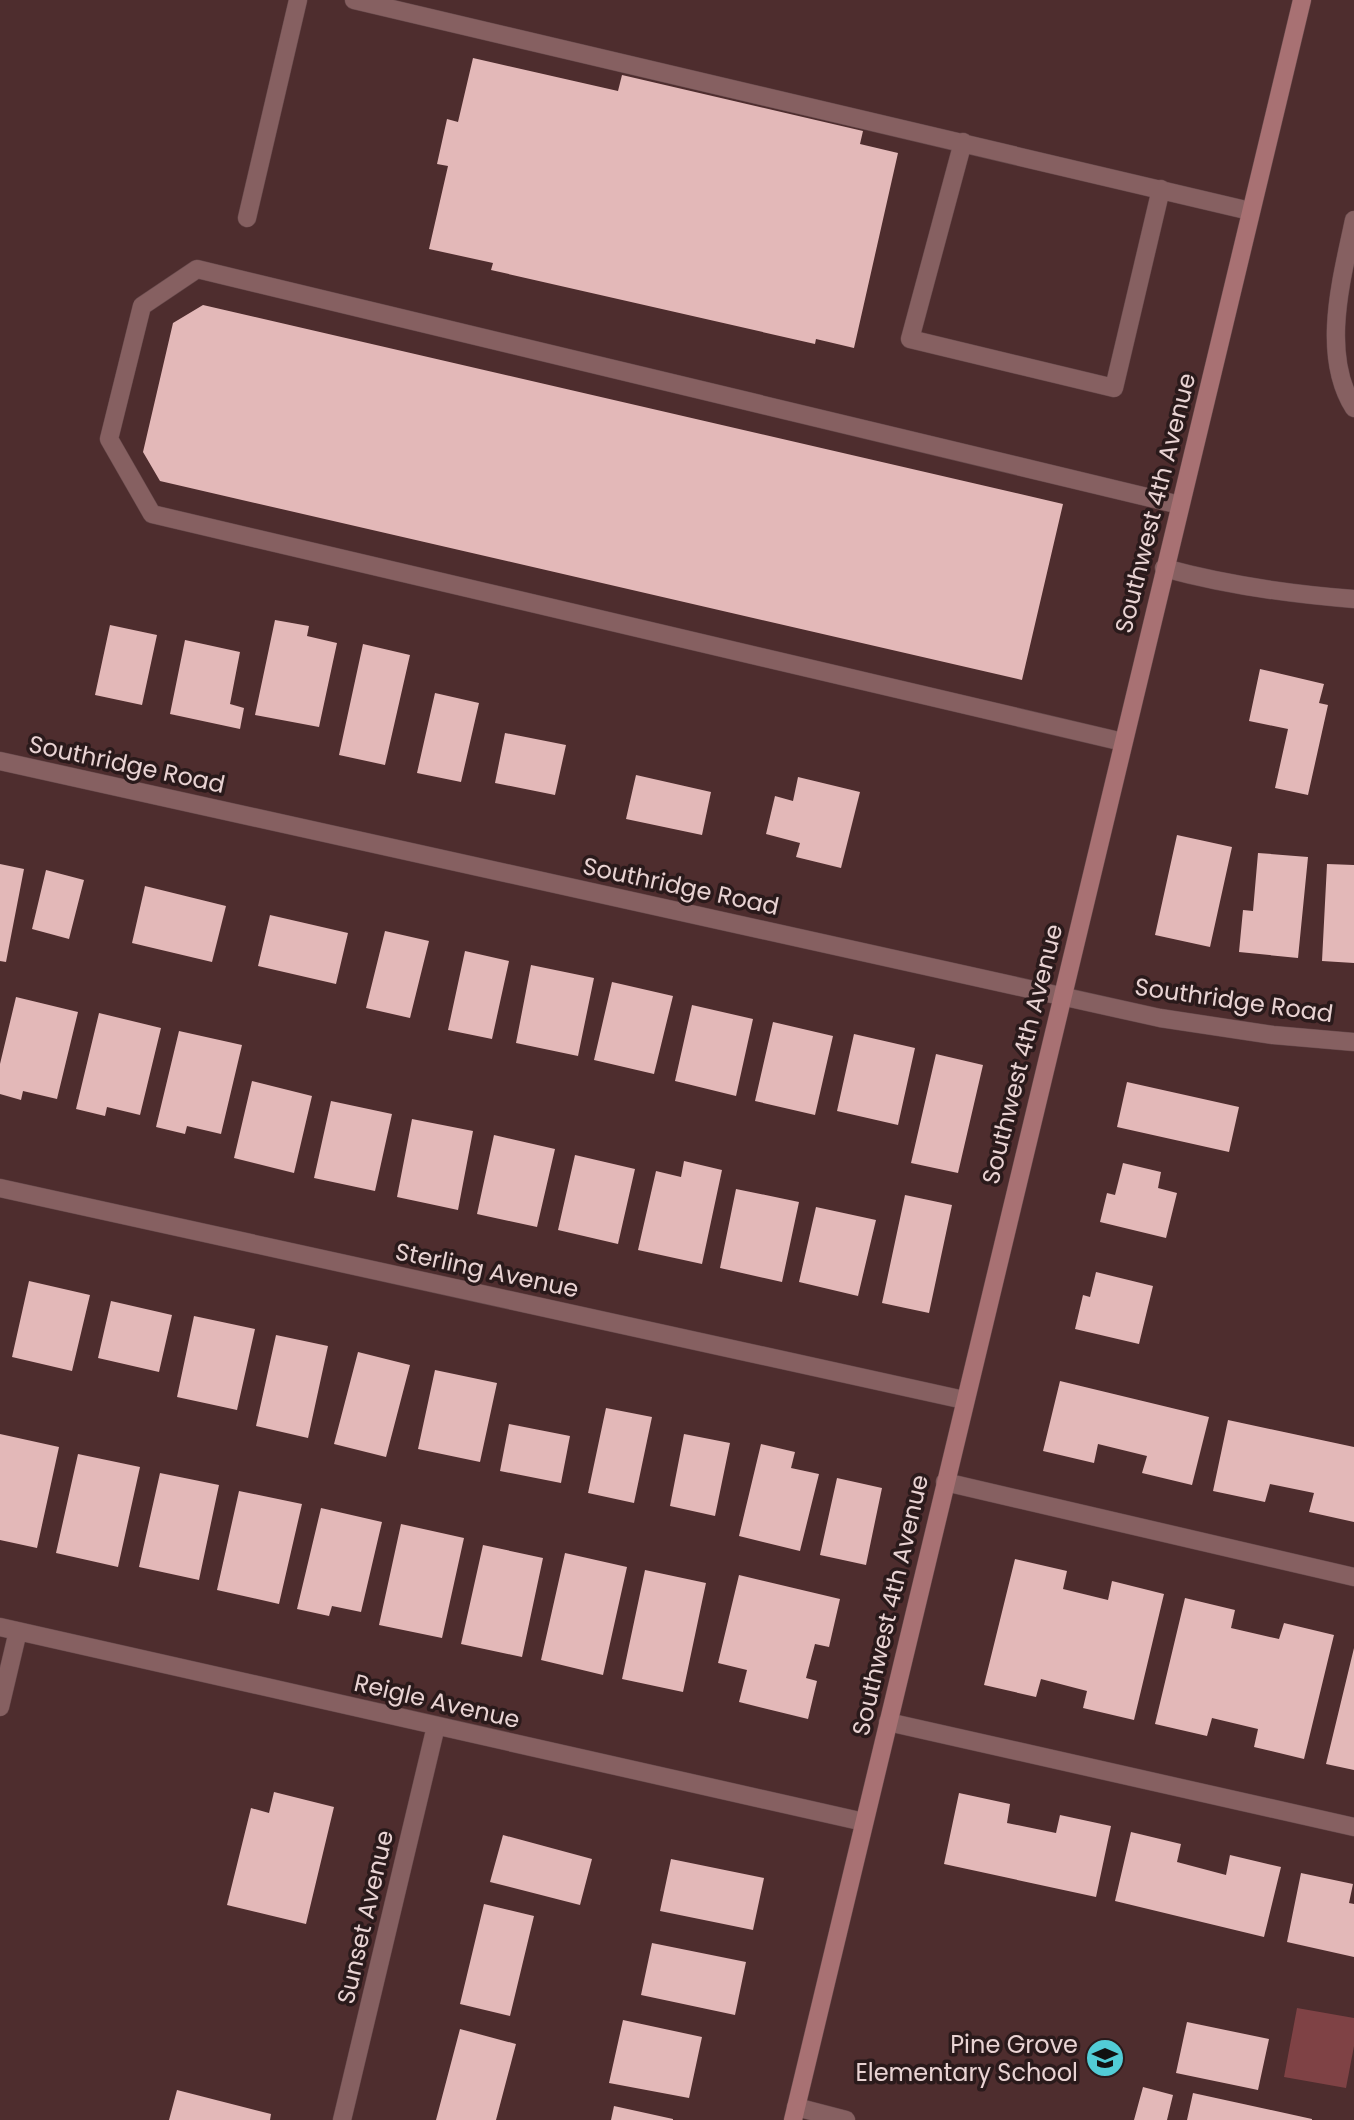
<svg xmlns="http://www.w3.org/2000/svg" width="1354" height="2120" viewBox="0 0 1354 2120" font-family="Poppins,sans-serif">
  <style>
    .green { fill: #7f4245 }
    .building { fill: #e3b8b8 }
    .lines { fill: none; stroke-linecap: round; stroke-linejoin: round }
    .lane-casing { stroke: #66494b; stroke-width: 19 }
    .street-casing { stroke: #66494b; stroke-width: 19 }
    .secondary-casing { stroke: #66494b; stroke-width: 19 }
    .lane { stroke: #866061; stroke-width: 18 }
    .street { stroke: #866061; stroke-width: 18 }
    .secondary { stroke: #a87173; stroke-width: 18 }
    .labels { text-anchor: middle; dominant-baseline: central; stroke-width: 7; stroke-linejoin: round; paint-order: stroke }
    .street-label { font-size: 24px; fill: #e9d3d3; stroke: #2a1a1b }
    .poi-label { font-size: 24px; fill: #e9d3d3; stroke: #2a1a1b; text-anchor: end }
  </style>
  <rect width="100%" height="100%" fill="#4e2d2e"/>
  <path class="green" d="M1297 2008 1354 2018V2046L1346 2088 1284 2077Z"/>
  <path class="building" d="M473 58 618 91 622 75 863 131 860 144 898 153 854 348 816 339 815 344 491 270 493 263 429 249 448 166 437 164 447 119 458 122Z
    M203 305 1063 504 1022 680 160 481 143 452 173 323Z
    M275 620 309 626 307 636 337 643 319 727 255 715Z
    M110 625 157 635 142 705 95 695Z
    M185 640 240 652 230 704 244 708 240 729 170 714Z
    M363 644 410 655 385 765 339 755Z
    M1260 669 1324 684 1319 703 1328 705 1308 795 1275 788 1288 729 1249 721Z
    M435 693 479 703 461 782 417 773Z
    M505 733 566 745 555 795 495 783Z
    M636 775 711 792 702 835 626 819Z
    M798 777 860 792 841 868 796 857 800 843 766 834 775 796 793 801Z
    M1177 835 1232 847 1210 947 1155 935Z
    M1258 853 1308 857 1298 958 1239 952 1243 910 1253 911Z
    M0 864 24 869 6 962 0 961Z
    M1327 864 1354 865V963L1322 961Z
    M46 870 84 880 69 939 32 929Z
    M145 886 226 906 212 962 132 943Z
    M270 915 348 933 336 984 258 966Z
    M385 931 429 941 410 1018 366 1008Z
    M465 951 509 961 492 1039 448 1030Z
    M531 965 594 978 578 1056 516 1043Z
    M612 982 673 996 654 1074 594 1060Z
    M16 997 78 1012 57 1099 23 1091 21 1100 0 1094V1064Z
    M692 1005 753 1019 736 1096 675 1081Z
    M99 1013 161 1028 140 1115 107 1107 105 1116 76 1109Z
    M773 1022 833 1036 815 1115 755 1101Z
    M179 1031 242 1045 221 1134 187 1126 185 1134 156 1127Z
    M854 1034 915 1048 898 1125 837 1111Z
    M936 1054 983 1065 958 1173 911 1163Z
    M252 1081 312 1096 294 1173 234 1158Z
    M1127 1082 1239 1107 1229 1152 1117 1127Z
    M331 1101 392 1114 375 1191 314 1178Z
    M412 1119 473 1131 458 1210 397 1197Z
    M494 1135 555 1149 537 1227 477 1214Z
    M575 1155 635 1169 618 1244 558 1230Z
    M684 1161 722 1170 702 1264 638 1250 656 1171 681 1177Z
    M1123 1163 1161 1172 1158 1188 1177 1193 1166 1238 1100 1222 1107 1193 1115 1195Z
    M736 1189 799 1202 782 1282 720 1268Z
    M905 1195 952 1205 929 1313 882 1303Z
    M816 1207 876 1220 858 1296 799 1282Z
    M1096 1272 1153 1286 1139 1344 1075 1329 1083 1295 1090 1297Z
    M29 1281 90 1295 72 1371 12 1357Z
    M111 1301 172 1315 159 1372 98 1358Z
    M194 1316 255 1329 237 1410 177 1397Z
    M276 1335 328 1346 308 1438 256 1426Z
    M358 1352 410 1365 386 1457 334 1444Z
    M435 1370 497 1383 480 1462 418 1449Z
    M1060 1381 1209 1417 1192 1485 1142 1473 1147 1456 1098 1444 1094 1463 1043 1451Z
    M606 1408 652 1417 634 1503 588 1493Z
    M1228 1420 1354 1447V1522L1309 1512 1314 1493 1270 1484 1265 1502 1213 1491Z
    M509 1424 570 1436 561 1483 500 1471Z
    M0 1434 59 1447 37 1548 0 1540Z
    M684 1434 730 1443 715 1516 670 1506Z
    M761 1444 795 1452 791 1468 819 1474 800 1551 739 1536Z
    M78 1454 140 1467 118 1567 56 1553Z
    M160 1473 219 1485 199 1580 139 1567Z
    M837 1478 882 1488 866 1565 820 1555Z
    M239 1491 302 1504 279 1604 217 1590Z
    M321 1508 382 1522 361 1612 332 1606 329 1616 297 1609Z
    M401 1524 464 1538 442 1638 379 1625Z
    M483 1545 543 1558 522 1657 461 1644Z
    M565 1553 627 1567 603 1675 541 1660Z
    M1015 1559 1067 1571 1063 1589 1108 1600 1112 1581 1164 1594 1134 1720 1083 1708 1087 1691 1041 1679 1036 1697 984 1685Z
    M645 1570 706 1583 683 1692 622 1679Z
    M739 1575 840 1599 829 1647 815 1644 806 1678 817 1681 808 1719 739 1702 747 1670 718 1663Z
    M1185 1598 1235 1610 1231 1628 1279 1639 1284 1623 1334 1635 1304 1759 1254 1747 1258 1729 1212 1718 1207 1736 1155 1724Z
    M1354 1648V1770L1326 1764Z
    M274 1792 334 1807 306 1924 227 1905 251 1808 269 1813Z
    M959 1793 1010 1804 1007 1823 1056 1833 1060 1815 1111 1826 1096 1897 944 1864Z
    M1131 1832 1181 1844 1177 1862 1226 1875 1230 1855 1281 1867 1264 1937 1115 1901Z
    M503 1835 592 1859 580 1905 490 1882Z
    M671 1859 764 1878 753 1930 660 1911Z
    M1301 1873 1353 1884 1349 1903 1354 1904V1957L1287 1942Z
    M484 1904 534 1916 510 2016 460 2004Z
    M652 1943 746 1962 735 2015 641 1995Z
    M623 2020 702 2037 689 2098 609 2083Z
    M1187 2022 1269 2039 1258 2090 1176 2073Z
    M460 2029 516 2044 496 2120H436Z
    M1143 2087 1173 2095 1167 2120H1134Z
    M177 2090 271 2114 270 2120H169Z
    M1193 2093 1312 2119V2120H1187Z
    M614 2106 673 2119V2120H611Z"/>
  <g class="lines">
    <defs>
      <path id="lane" d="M354 0 1250 211
        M963 142 910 339 1114 388 1161 189
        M247 218 298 0
        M1123 742 152 514 109 439 142 306 197 269 1180 505
        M945 1482 1354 1577
        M888 1722 1354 1827
        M796 2107 846 2120"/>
      <path id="street" d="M1354 220C1342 278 1320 354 1354 408
        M1164 568C1226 585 1289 594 1354 599
        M0 761 1160 1018 1273 1035 1354 1042
        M0 1188 964 1400
        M0 1627 864 1822
        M0 1707 18 1631
        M342 2120 436 1726"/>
      <path id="secondary" d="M793 2120 1302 0"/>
    </defs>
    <use href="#lane" class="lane-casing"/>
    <use href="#street" class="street-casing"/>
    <use href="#secondary" class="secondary-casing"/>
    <use href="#lane" class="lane"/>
    <use href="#street" class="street"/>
    <use href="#secondary" class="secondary"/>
  </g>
  <defs>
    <symbol id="school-disc" viewBox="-11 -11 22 22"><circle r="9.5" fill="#52ccd6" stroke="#2a1a1b"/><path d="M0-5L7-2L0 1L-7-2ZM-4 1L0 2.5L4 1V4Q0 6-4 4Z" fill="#111"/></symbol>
  </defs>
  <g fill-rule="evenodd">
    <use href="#school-disc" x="1083" y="2036" width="44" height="44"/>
  </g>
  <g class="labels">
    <g class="street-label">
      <text transform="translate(1155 503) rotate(-76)">Southwest 4th Avenue</text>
      <text transform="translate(127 764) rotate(12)">Southridge Road</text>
      <text transform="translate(681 886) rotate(12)">Southridge Road</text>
      <text transform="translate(1234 1000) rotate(8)">Southridge Road</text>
      <text transform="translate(1022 1054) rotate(-76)">Southwest 4th Avenue</text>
      <text transform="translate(487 1270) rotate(12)">Sterling Avenue</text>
      <text transform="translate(890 1605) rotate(-77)">Southwest 4th Avenue</text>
      <text transform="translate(437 1701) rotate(13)">Reigle Avenue</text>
      <text transform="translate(365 1917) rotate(-77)">Sunset Avenue</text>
    </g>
    <g class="poi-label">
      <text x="1078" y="2044">Pine Grove<tspan x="1078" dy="28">Elementary School</tspan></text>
    </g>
  </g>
</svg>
